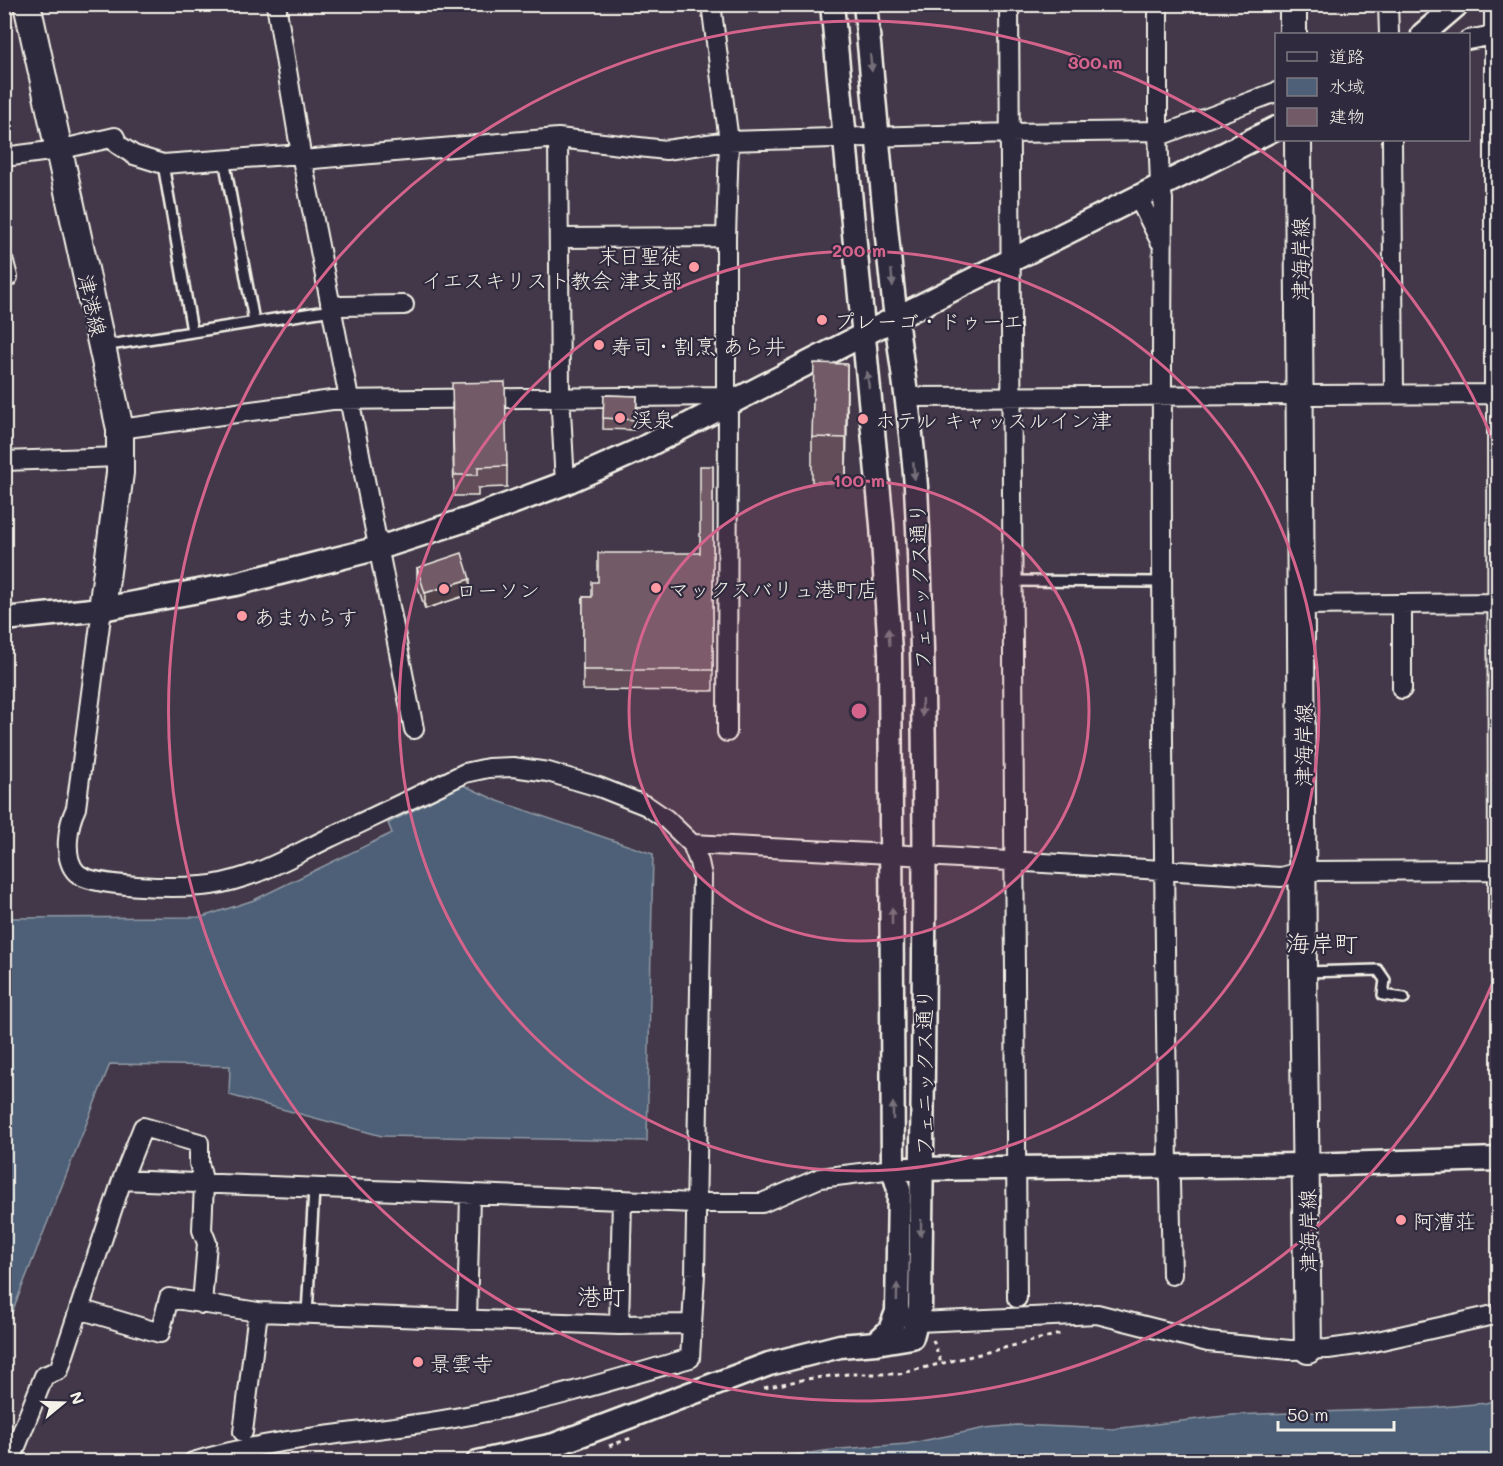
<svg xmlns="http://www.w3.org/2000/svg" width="1503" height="1466" viewBox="0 0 1503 1466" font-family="Mali,'Klee One',sans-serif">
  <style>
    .water { fill: #4e6078; stroke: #909aa5; stroke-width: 1.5 }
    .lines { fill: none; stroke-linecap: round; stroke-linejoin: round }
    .service-casing { stroke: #f4f1e8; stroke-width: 14 }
    .minor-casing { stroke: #f4f1e8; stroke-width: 22 }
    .tertiary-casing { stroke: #f4f1e8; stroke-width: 27 }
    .secondary-casing { stroke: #f4f1e8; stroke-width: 30 }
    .path { stroke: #f4f1e8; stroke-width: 3; stroke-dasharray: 4.5 4.5; stroke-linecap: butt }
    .service { stroke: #2f2a3d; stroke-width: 9 }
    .minor { stroke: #2f2a3d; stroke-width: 18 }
    .tertiary { stroke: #2f2a3d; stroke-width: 22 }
    .secondary { stroke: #2f2a3d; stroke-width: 26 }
    .wall { fill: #624d58; stroke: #f4f1e8; stroke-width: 1.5 }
    .shaded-wall { fill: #503f47; stroke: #f4f1e8; stroke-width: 1.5 }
    .building { fill: #725a66; stroke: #f4f1e8; stroke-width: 1.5 }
    .oneway { fill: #747079 }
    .ring { fill: none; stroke: #d4648c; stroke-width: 3 }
    .poi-dot { fill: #ff9aa2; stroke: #2f2a3d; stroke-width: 2 }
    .labels { text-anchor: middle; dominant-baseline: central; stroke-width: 4.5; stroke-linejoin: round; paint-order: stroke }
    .poi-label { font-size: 21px; fill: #f4f1e8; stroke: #2f2a3d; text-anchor: start }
    .street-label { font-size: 21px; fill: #f4f1e8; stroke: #2f2a3d }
    .quarter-label { font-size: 24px; fill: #f4f1e8; stroke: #2f2a3d }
    .centre { fill: #d4648c; stroke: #2f2a3d; stroke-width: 3 }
    .ring-label { font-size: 18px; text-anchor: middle; font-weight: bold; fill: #d4648c; stroke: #2f2a3d; stroke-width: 4.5; stroke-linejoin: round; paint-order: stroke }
  </style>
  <rect width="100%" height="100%" fill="#433849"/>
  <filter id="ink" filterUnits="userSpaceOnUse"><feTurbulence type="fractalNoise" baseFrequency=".0167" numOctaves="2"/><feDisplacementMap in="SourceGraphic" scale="12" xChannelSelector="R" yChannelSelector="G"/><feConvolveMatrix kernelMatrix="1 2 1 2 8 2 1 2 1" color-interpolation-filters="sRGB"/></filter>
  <g filter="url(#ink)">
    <path class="water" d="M463 785 498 801 653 854 647 1141 382 1136 229 1095 230 1066 110 1064 5 1330V918L202 917 254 900 392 833 388 823Z
      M1498 1399V1461H749L840 1449 907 1444 986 1428 1017 1425 1113 1429 1233 1415 1431 1408 1486 1403Z"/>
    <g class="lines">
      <defs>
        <path id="service" d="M224 159 254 321
          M163 164 192 331
          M103 346 332 310
          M1012 581 1162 582
          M1305 972 1378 970 1385 980 1383 995 1404 998
          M307 1314 314 1189"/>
        <path id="minor" d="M276 4 301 154 414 729
          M711 4 729 141 726 237V396L728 404 727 732
          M1009 4 1017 1298
          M1158 4V131L1160 185 1163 199C1160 521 1163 844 1168 1166L1170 1181 1172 1275
          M1388 4 1389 34
          M1494 4V395
          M1468 40 1498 34
          M1159 136 1276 92
          M558 138 560 393 565 483
          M1392 140 1394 394
          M4 157 58 150 115 137 117 144 134 155 163 164 301 154
          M302 160 558 138 666 150 729 141 1010 133 1158 131
          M1138 197 1160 241
          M559 238 726 237
          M4 262 8 277
          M330 303 340 306 404 305
          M1497 395 1498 912
          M908 397 1498 394
          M120 429 332 400 726 396
          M4 461 120 457
          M1301 605 1497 603
          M102 609 76 808C68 824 62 859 77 873 93 888 178 888 202 886 217 885 232 881 247 876 275 867 302 851 329 838 375 816 420 795 465 773L488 768 513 767 548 772 599 787 647 806 666 819 692 844 699 862 702 876 695 1274 690 1358C618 1379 545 1401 471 1415 379 1433 284 1434 193 1462
          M1402 689V604
          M692 844 891 854 1281 877 1303 871 1498 870
          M122 1180 695 1203H762L820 1178 893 1169
          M79 1309 160 1333 169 1298 258 1312 619 1325 692 1324
          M467 1320 470 1195
          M918 1322 1097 1314 1208 1342 1290 1350 1328 1349 1364 1344 1498 1314
          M619 1325 622 1200
          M243 1432 258 1312
          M10 1462 44 1376 59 1370 122 1180 143 1127 199 1143V1163L204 1184 202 1230 207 1243 202 1304"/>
        <path id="tertiary" d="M832 4 882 525 890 652 893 1169 899 1190 897 1312 890 1330 876 1343
          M1423 34 1458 4
          M4 619 102 609 236 584 379 548 472 518 565 483 637 451 896 318 1276 128
          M906 1169 1306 1165 1498 1159
          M478 1462 554 1445 769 1364 840 1346 876 1343 912 1337 920 1307C923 1034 930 760 916 487 912 429 903 375 896 318 883 214 876 109 865 4"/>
        <path id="secondary" d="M27 4 120 429V473L102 609
          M1293 4V34
          M1298 140 1303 972 1308 1350"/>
      </defs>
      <use href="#service" class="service-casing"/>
      <use href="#minor" class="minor-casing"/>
      <use href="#tertiary" class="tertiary-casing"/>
      <use href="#secondary" class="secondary-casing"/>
      <path class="path" d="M933 1340 941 1363
        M764 1388 806 1379 848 1374H899L1060 1334
        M609 1446 631 1438"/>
      <use href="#service" class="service"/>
      <use href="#minor" class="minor"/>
      <use href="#tertiary" class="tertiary"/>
      <use href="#secondary" class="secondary"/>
    </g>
    <path class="wall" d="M604 395 637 396 636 430 603 429Z
      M452 404 507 466V487L478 488V496H454Z
      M847 409 846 483 812 482V437Z
      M713 466V691L583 690V597H592L598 582 700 553Z
      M417 568 470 594 425 609 417 584Z"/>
    <path class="shaded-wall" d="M847 364V409L846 483V438Z
      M470 579V594L425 609V593Z"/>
    <path class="building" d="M814 363 847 364 846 438 812 437Z
      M505 382 507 466 478 467V475H454L452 383Z
      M604 395 637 396 636 420 603 418Z
      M700 466H713V670H583V597H592V582H598V553H700Z
      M462 553 470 579 425 593 417 568Z"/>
    <defs><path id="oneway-solid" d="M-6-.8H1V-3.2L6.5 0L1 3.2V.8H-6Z" transform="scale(1.5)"/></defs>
    <g class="oneway">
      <use href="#oneway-solid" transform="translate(871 63) rotate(84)"/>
      <use href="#oneway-solid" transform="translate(892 278) rotate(85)"/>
      <use href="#oneway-solid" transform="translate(868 380) rotate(-97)"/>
      <use href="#oneway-solid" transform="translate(914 471) rotate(85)"/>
      <use href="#oneway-solid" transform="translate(889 637) rotate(-94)"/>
      <use href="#oneway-solid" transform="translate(922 708) rotate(89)"/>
      <use href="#oneway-solid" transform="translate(892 916) rotate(-90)"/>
      <use href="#oneway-solid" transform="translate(893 1111) rotate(-90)"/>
      <use href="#oneway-solid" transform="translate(921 1228) rotate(91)"/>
      <use href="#oneway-solid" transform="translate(897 1292) rotate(-89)"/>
    </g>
  </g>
  <circle cx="859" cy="711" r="230" fill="#d4648c" fill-opacity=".12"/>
  <g class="ring">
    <circle cx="859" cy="711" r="230"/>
    <circle cx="859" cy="711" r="460"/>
    <path d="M1496 975A690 690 0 1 1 1496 447"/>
  </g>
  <g class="poi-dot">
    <circle cx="694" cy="267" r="6"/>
    <circle cx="822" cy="320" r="6"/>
    <circle cx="599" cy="345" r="6"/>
    <circle cx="620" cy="418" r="6"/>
    <circle cx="863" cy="419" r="6"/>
    <circle cx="656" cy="588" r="6"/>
    <circle cx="444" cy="589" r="6"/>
    <circle cx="242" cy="616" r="6"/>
    <circle cx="1401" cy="1220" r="6"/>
    <circle cx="418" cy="1362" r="6"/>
  </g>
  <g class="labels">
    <g class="poi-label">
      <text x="682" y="255" text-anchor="end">末日聖徒<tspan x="682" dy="24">イエスキリスト教会 津支部</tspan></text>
      <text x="834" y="320">プレーゴ・ドゥーエ</text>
      <text x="611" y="345">寿司・割烹 あら井</text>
      <text x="632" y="418">渓泉</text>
      <text x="875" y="419">ホテル キャッスルイン津</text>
      <text x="668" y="588">マックスバリュ港町店</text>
      <text x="456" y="589">ローソン</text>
      <text x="254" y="616">あまからす</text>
      <text x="1413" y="1220">阿漕荘</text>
      <text x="430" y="1362">景雲寺</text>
    </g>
    <g class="street-label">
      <text transform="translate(1299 259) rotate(-90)">津海岸線</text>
      <text transform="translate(93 305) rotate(77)">津港線</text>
      <text transform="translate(919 586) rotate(-92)">フェニックス通り</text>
      <text transform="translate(1302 745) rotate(-90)">津海岸線</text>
      <text transform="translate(923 1072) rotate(-90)">フェニックス通り</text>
      <text transform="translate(1307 1231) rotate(-91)">津海岸線</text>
    </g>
    <g class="quarter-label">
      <text x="1322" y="942">海岸町</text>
      <text x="601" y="1295">港町</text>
    </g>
  </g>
  <circle cx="859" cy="711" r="9" class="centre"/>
  <g class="ring-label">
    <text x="1095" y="69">300 m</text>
    <text x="859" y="257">200 m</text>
    <text x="859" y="487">100 m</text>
  </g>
  <rect width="1503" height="1466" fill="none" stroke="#2f2a3d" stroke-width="24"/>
  <rect x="12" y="12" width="1479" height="1442" fill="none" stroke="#f4f1e8" stroke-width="2" filter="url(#ink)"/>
  <rect x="1275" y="33" width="195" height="108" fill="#2f2a3d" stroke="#7e7a81" stroke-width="1.5"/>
  <rect x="1287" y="52" width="30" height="9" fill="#2f2a3d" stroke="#7e7a81" stroke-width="1.5"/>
  <text x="1329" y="63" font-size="18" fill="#f4f1e8">道路</text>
  <rect x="1287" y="78" width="30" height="18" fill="#4e6078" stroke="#7e7a81" stroke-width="1.5"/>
  <text x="1329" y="93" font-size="18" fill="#f4f1e8">水域</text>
  <rect x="1287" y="108" width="30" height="18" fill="#725a66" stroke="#7e7a81" stroke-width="1.5"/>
  <text x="1329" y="123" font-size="18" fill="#f4f1e8">建物</text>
  <g transform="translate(63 1403) rotate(71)" stroke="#2f2a3d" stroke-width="4.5" paint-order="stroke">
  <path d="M0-4.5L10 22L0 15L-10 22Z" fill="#f4f1e8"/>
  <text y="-9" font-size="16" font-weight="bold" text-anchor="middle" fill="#f4f1e8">N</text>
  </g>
  <path d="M1278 1421v9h116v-9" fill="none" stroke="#f4f1e8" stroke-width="3"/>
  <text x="1287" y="1421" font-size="18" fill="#f4f1e8" stroke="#2f2a3d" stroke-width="4.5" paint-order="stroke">50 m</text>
</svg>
